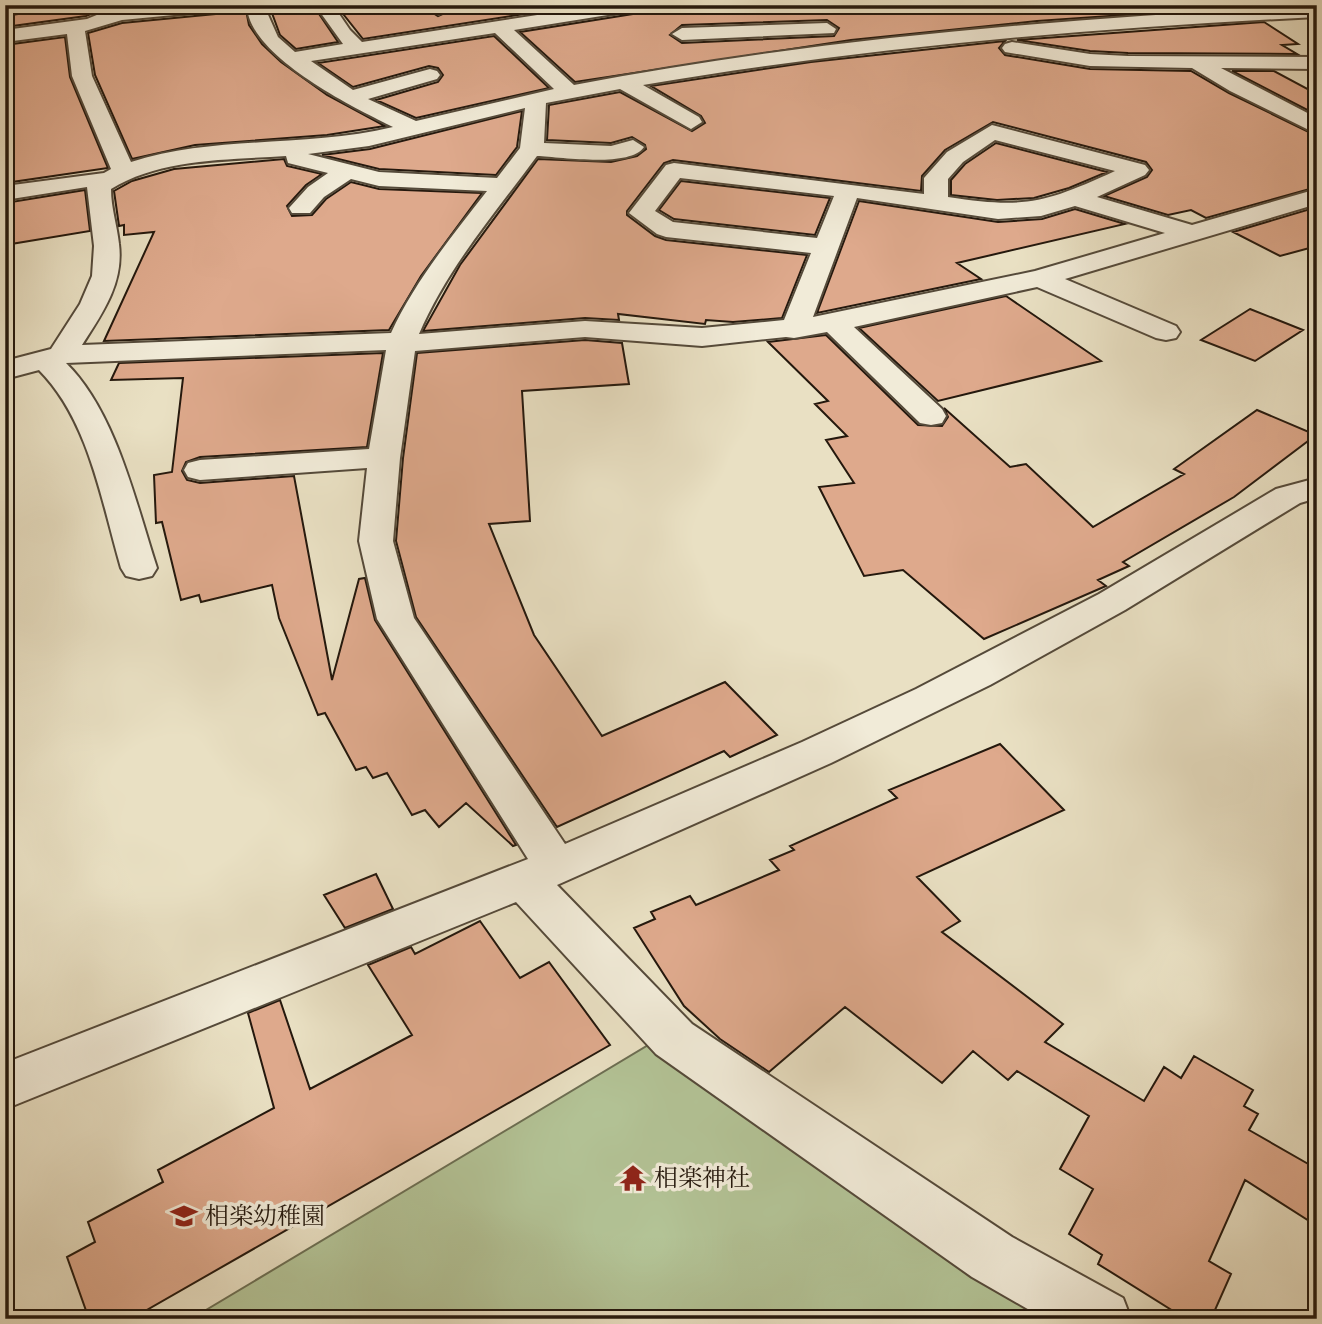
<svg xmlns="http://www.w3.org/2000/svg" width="1322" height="1324" viewBox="0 0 1322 1324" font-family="Cardo,'Noto Serif JP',serif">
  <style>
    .green { fill: #b3c396; stroke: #6c6e52; stroke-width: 2 }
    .building { fill: #dea98c; stroke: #24180d; stroke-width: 2; fill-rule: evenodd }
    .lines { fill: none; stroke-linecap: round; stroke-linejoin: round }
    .minor-casing { stroke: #554a3a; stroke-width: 4 }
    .minor { fill: #f1ebd8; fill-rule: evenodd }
    .labels { text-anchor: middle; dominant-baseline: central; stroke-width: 7; stroke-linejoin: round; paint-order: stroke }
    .near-poi-label { font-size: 24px; fill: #24180d; stroke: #f1ebd8; text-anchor: start }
  </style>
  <rect width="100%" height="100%" fill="#e9e0c3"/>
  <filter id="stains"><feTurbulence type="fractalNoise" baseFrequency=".00286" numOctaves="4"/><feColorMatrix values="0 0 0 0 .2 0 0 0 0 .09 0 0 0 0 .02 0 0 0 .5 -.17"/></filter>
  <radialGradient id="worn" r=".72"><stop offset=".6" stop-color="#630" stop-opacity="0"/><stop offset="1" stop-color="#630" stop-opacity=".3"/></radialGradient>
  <path class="green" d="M655 1041 1068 1319H191Z"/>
  <path class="building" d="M77 5H114L86 16 5 27V16Z
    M238 5H245L249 25 262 44 281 62 327 95 385 126 327 135 195 145 132 159 95 75 88 33 122 23 226 13Z
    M269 5H313L338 42 296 49 280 35Z
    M336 5H420L438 16 449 11V5H583L363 39Z
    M651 5H1237L1241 7 1037 21 851 40 575 82 520 32 639 13ZM827 20 839 28 834 36 682 43 670 35 682 25Z
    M1264 22 1298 44 1282 45 1297 54 1128 53 1090 51 1017 40Z
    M494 36 549 88 416 118 376 100 438 82 443 75 438 68 429 66 353 87 318 63Z
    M65 37 70 77 108 168 5 183V45Z
    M1005 41 999 48 1005 55 1090 69 1191 71 1229 93 1317 136V187L1206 218 1191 210 1168 215 1104 196 1147 177 1152 170 1146 162 993 122 945 150 922 176 921 191 673 160 664 163 627 211V215L655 236 666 240 807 255 782 318 733 322 706 320 705 324 618 314 619 320 585 318 423 331 460 265 538 159 611 162 637 156 646 149 645 145 632 137 611 143 547 140 549 105 620 92 692 131 705 123 701 116 651 86 811 62Z
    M1232 71H1274L1317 94V115Z
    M522 111 517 147 496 175 379 169 322 155 370 149Z
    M996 143 1107 172 1069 188 1034 198 997 200 951 195V180L965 164Z
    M284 159 287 166 322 174 306 185 287 206 292 216 312 215 326 199 351 182 379 189 482 193 421 276 389 330 104 341 154 232 124 235V225L119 226 114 191 132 181 174 169Z
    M681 181 830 198 815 235 674 219 659 210Z
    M85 190 90 231 5 245V203Z
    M859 201 998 222 1042 219 1075 209 1125 224 957 263 981 279 817 313Z
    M1317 207V246L1280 256 1233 232Z
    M1006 296 1101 361 938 401 859 328Z
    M1250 309 1303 330 1255 361 1201 340Z
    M826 335 918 425 942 426 948 417 944 408 1010 467 1026 464 1093 527 1184 474 1174 469 1257 410 1316 435 1234 497 1123 562 1129 566 1098 580 1106 586 984 639 903 570 864 576 819 487 854 483 826 440 847 436 815 404 828 401 768 342Z
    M585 340 622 343 629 384 522 391 530 521 489 524 534 635 602 736 725 682 777 735 730 757 724 751 557 827 416 617 396 541 403 458 417 353Z
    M383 353 367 447 200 457 186 462 182 471 187 480 200 483 294 476 332 680 359 579 365 578 375 620 516 845 513 846 466 803 439 827 425 810 412 815 387 773 373 778 366 767 356 770 325 713 318 715 279 618 272 585 201 602 199 595 181 600 162 522 156 523 154 475 172 472 183 378 111 380 119 363Z
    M1000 744 1064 810 917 877 960 921 942 932 1063 1024 1045 1042 1144 1101 1164 1067 1181 1078 1194 1056 1253 1090 1244 1106 1258 1114 1249 1130 1317 1169V1226L1245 1180 1209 1261 1231 1274 1211 1319H1186L1098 1264 1102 1255 1069 1234 1093 1189 1060 1169 1089 1116 1017 1071 1008 1080 973 1051 942 1083 845 1007 769 1072 720 1039 684 1006 634 928 655 919 651 912 690 896 696 905 779 870 770 860 794 850 790 846 897 798 889 790Z
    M376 874 393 909 345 928 324 895Z
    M480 921 520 978 549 962 610 1045 131 1319H89L67 1257 95 1242 88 1222 163 1182 158 1170 274 1108 248 1013 280 1000 310 1089 412 1035 368 965 411 947 415 954Z"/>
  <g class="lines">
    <defs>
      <path id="minor" d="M121 5H139V8L235 5 226 10 122 20 85 31 92 76 131 162C215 135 307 148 393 127 352 107 247 55 247 5H267L265 8 278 37 295 52 343 44 315 5H333L350 30 362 42 602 5H648L639 10 514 30 574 85C819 38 1068 18 1317 6V17C1091 28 866 47 643 85L699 117 702 122 691 129 620 89 546 103 544 143 611 146 633 140 644 147C630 168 561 157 537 156 496 212 447 268 419 334L585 321 702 328 784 320 811 253 666 237 657 234 629 213 666 165 674 163 924 194V178L947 152 992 125 1145 165 1149 170 1145 175 1097 197 1192 225 1317 189V204L1065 279 1176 326 1180 332 1176 338 1166 340 1156 338 1037 287 854 327 942 409 946 416 942 423 931 425 920 423 827 332 794 338 786 337 702 346 585 337 415 351 400 458 393 541 414 618 565 844 802 742 916 689 1099 594 1276 489 1317 478V498L1300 503 1125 610 990 685 831 763 557 885 692 1024 1012 1237 1123 1298 1131 1319H1045L972 1277 656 1054 516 902 5 1109V1063L528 859 377 619 359 541 367 468 200 480 188 477 184 470 188 463 200 460 369 449 386 350 66 363C116 412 136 504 157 568L152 576 139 579 126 576 121 568C102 503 89 420 39 370L5 379V361L51 349 80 304 92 276 94 246 87 187 5 200V186L104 173 111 169 72 76 67 34 5 42V30L87 19ZM495 33 554 89 416 121 368 99 437 79 440 75 437 71 430 69 353 90 311 61ZM525 108 520 148 497 178 379 172 308 154 369 146ZM995 140 1115 171C1045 203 1025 209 948 197V179L963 162ZM286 156 288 163 328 173 308 187 289 208 292 213H310L324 197 351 179 379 186 487 191C452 236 415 281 391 333L82 345C102 314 124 283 119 244 117 225 111 208 111 189 161 158 228 160 286 156ZM680 178 834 196 817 238 673 222 655 211ZM857 198 998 219 1041 216 1075 206 1165 233 1035 271 813 317Z
        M423 5H446L448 9 439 14Z
        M827 23 836 29 834 33 682 40 672 34 682 28Z
        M1012 42 1090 54 1128 56 1317 57V69L1221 68 1317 118V134L1230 91 1192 68 1090 66 1005 52 1002 48 1005 44Z"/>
    </defs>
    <use href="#minor" class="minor-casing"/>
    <use href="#minor" class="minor"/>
  </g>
  <defs>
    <symbol id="temple-bare" viewBox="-9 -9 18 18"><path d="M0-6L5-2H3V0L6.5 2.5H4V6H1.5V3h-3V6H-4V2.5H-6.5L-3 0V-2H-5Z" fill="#8f2418" stroke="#f1ebd8" stroke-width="2.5" paint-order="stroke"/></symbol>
    <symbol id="school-bare" viewBox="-9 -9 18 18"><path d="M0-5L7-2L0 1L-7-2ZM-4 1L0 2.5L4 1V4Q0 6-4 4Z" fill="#8f2418" stroke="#f1ebd8" stroke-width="2.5" paint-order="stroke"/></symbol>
  </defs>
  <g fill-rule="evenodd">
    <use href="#temple-bare" x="614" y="1159" width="38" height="38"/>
    <use href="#school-bare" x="165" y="1197" width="38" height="38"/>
  </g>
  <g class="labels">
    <g class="near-poi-label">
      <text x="654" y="1178">相楽神社</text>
      <text x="205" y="1216">相楽幼稚園</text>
    </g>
  </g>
  <rect width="1322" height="1324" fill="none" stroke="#e9e0c3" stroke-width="28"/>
  <rect x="7" y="7" width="1308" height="1310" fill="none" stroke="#24180d" stroke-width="3.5"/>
  <rect x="14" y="14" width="1294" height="1296" fill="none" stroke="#24180d" stroke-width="2"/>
  <rect width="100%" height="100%" filter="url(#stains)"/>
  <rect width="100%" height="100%" fill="url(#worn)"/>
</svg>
